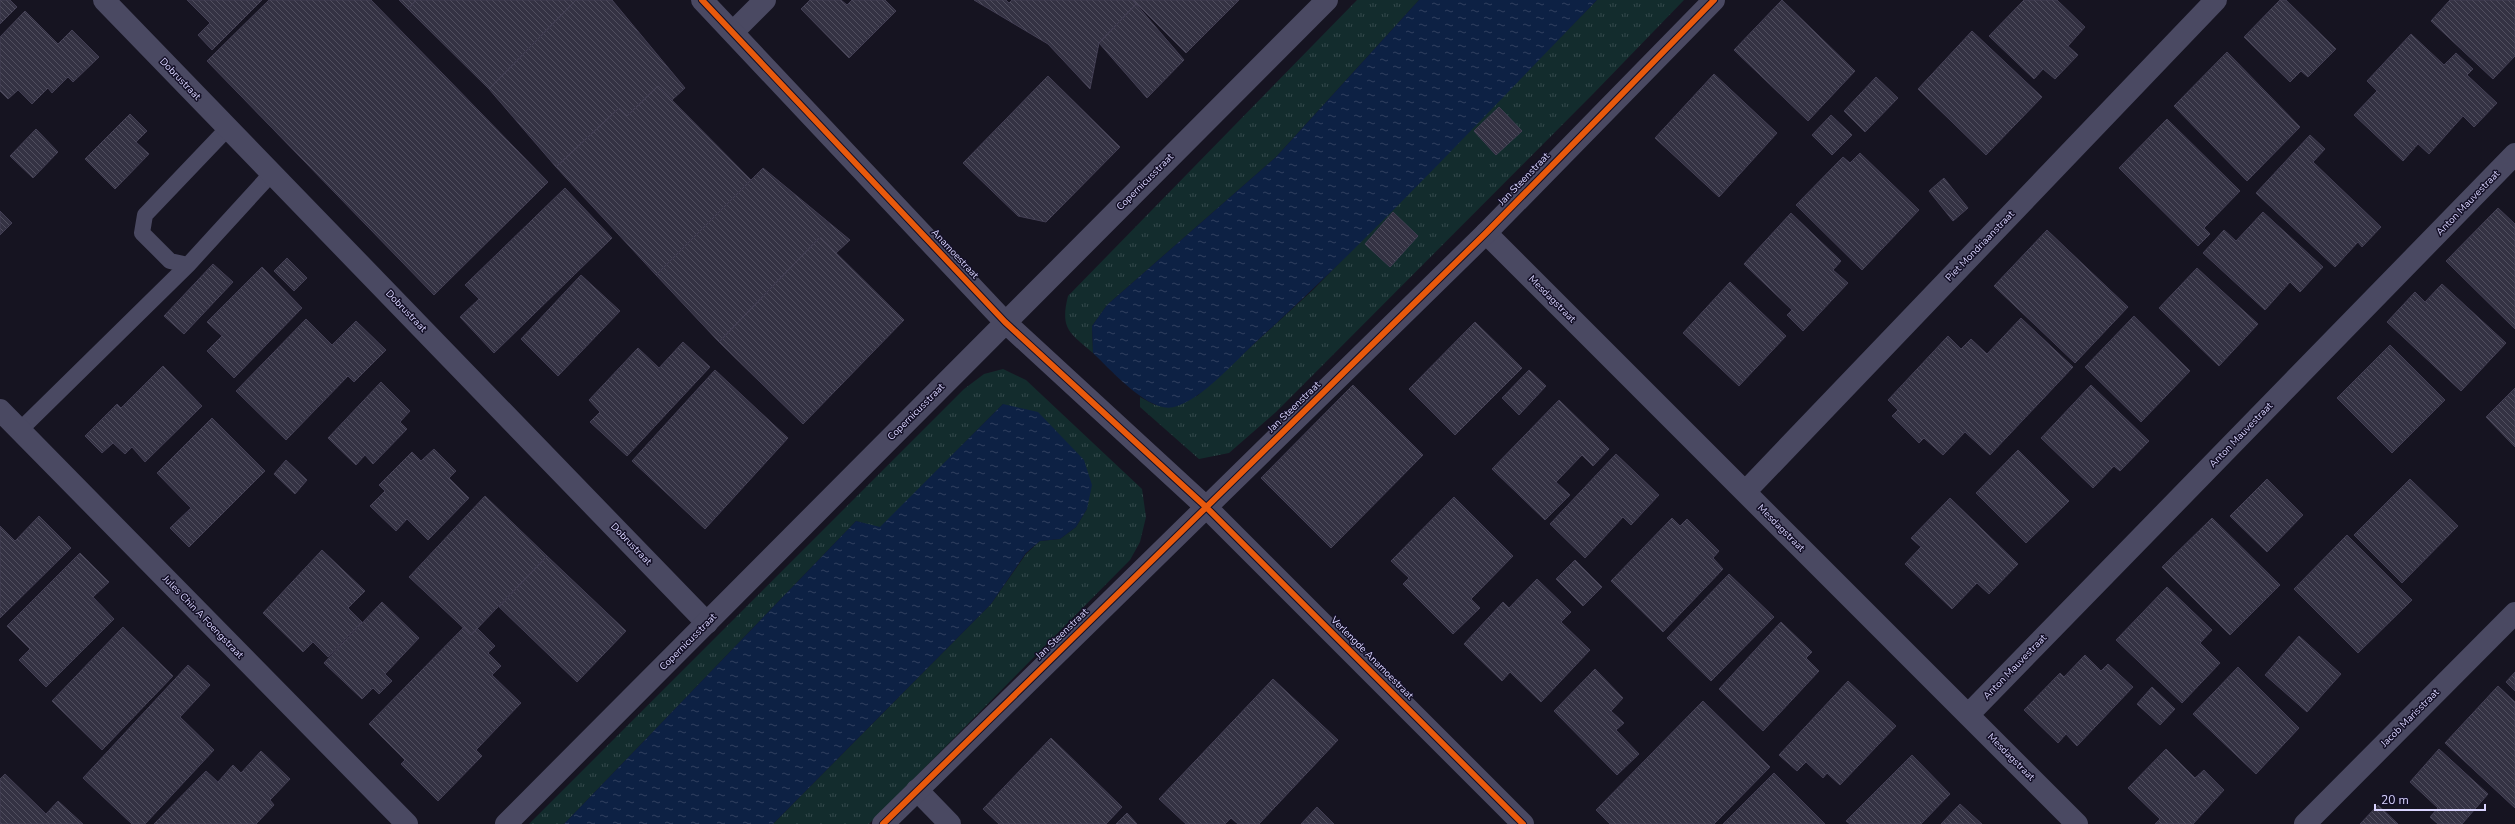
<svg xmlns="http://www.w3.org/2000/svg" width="2515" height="824" viewBox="0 0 2515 824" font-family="'Nunito Sans',sans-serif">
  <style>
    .grass { fill: url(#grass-tufts) }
    .water { fill: url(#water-ripples) }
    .building { fill: url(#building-back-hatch); stroke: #433f54 }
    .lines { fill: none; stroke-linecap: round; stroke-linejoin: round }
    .service { stroke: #4a4962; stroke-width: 16 }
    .minor { stroke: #4a4962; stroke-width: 22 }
    .tertiary { stroke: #4a4962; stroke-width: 22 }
    .cycleway-casing { stroke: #130f26; stroke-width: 8 }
    .cycleway { stroke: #e8590c; stroke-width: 6 }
    .labels { text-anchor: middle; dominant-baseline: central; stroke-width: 3; stroke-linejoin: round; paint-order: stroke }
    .street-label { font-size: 10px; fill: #d9d4ff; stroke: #130f26 }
  </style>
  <defs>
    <pattern id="grass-tufts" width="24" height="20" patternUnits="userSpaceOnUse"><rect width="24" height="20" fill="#132c2d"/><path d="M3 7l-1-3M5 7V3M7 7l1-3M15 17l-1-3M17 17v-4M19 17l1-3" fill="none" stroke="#354a4c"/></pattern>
    <pattern id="water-ripples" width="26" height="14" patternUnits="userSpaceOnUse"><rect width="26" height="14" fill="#0d2144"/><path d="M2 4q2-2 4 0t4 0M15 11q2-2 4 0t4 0" fill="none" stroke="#304060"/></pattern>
    <pattern id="building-back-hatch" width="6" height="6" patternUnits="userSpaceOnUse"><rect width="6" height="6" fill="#343243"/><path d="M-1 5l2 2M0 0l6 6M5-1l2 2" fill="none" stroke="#514f5f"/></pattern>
  </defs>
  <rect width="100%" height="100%" fill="#161421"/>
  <path class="grass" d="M1357 0H1419L1276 157 1107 305 1092 326 1093 353C1069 332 1060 329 1068 296Z
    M1597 0H1684L1593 94 1276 412 1229 453 1199 459 1140 407V397L1155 405 1197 396 1314 289Z
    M1003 369 1026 380 1142 489 1146 517 1140 542 1130 560 869 824H773L991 604 1026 554 1040 541 1060 539 1076 527 1087 509 1003 404 880 528 856 521 564 824H529L964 389 984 374Z"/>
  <path class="water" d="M1419 0H1597C1485 115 1376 233 1257 341 1235 361 1203 399 1174 407 1149 414 1109 368 1093 353L1092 326 1107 305 1276 157Z
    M1003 404 1038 412 1084 460 1092 485 1087 509 1076 527 1060 539 1040 541 1026 553 991 604 773 824H564L856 521 880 527Z"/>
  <path class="building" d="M0 0H10L17 7 0 24Z
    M187 0H262L212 50 198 35 210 23Z
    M269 0H371L548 182 434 295 207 61Z
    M399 0H416L408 9Z
    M416 0H576L489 89 408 9Z
    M576 0H612L685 88 672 100 658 86 627 116 619 108 556 167 489 89Z
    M810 0H841L847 5 852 0H885L896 11 849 58 801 9Z
    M974 0H1006L1009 3 1012 0H1132L1136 4 1099 43 1090 89 1048 44Z
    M1133 0H1239L1186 53Z
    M1782 0 1855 71 1808 121 1734 50Z
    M2024 0H2057L2085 27 2068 46 2078 55 2055 79 2043 69 2034 79 1989 36Z
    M2280 0H2286L2336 49 2308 77 2301 71 2290 82 2244 37Z
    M2450 0H2515V56L2493 79 2431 21Z
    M1136 4 1184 60 1147 98 1099 43Z
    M25 11 58 44 72 30 99 57 73 82 68 77 52 93 48 88 32 104 18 90 8 99 0 91V37Z
    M1972 31 2042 97 1986 155 1918 89Z
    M2411 34 2444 65 2456 53 2473 69 2467 75 2497 103 2474 127 2463 116 2429 154 2418 144 2403 161 2354 115 2377 91 2367 81Z
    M2227 52 2300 127 2247 181 2174 106Z
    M1714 74 1777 133 1719 197 1655 138Z
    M1048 76 1120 147 1046 222 1018 216 963 163Z
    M1876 77 1898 98 1865 132 1844 111Z
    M658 86 751 180 656 275 556 167 619 108 627 116Z
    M1499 107 1522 131 1496 155 1474 131Z
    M130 114 147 131 136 142 149 154 115 189 85 159Z
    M1831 115 1852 135 1832 155 1812 135Z
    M2167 119 2240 191 2204 228 2210 234 2198 246 2119 168Z
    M36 129 58 152 33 178 10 156Z
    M2310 135 2325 149 2313 162 2381 227 2362 247 2358 242 2335 267 2256 193Z
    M1860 153 1919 210 1862 270 1796 205 1843 157 1850 163Z
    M763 168 850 240 836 253 820 237 719 342 656 275Z
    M1944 178 1968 208 1953 221 1929 191Z
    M565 188 612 238 494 353 460 317 479 299 465 285Z
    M2498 208 2515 224V329L2446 261Z
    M0 211 12 223 0 235Z
    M1393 212 1418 236 1390 267 1365 244Z
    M2263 212 2323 267 2300 292 2290 282 2265 310 2203 253 2224 230 2236 241Z
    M1791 213 1841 261 1833 270 1848 283 1803 331 1787 315 1792 310 1744 264Z
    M2047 230 2128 307 2075 363 1994 286Z
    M820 237 904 320 803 424 719 342Z
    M287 258 307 278 294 291 274 271Z
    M213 264 233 282 184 334 164 316Z
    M262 267 302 308 234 378 207 351 222 336 207 322Z
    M2197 268 2258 324 2219 366 2159 308Z
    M581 275 620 311 558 376 521 339Z
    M1730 282 1786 336 1739 386 1683 333Z
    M2442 284 2506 343 2461 391 2387 322 2415 292 2425 302Z
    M2134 316 2190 371 2141 422 2085 367Z
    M2021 318 2073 367 1990 455 1965 432 1943 455 1924 438 1919 443 1892 416 1898 410 1888 400 1948 336 1961 349 1971 339 1987 354Z
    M306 319 332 345 356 321 386 350 354 382 348 376 286 440 236 391Z
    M1475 322 1522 368 1455 435 1409 389Z
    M683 342 710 367 627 456 590 422 600 412 589 400 638 348 659 368Z
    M2390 345 2445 400 2392 453 2337 398Z
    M163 366 202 406 145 462 132 447 125 454 113 443 102 453 85 436 117 404 121 408Z
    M715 370 788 438 705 529 632 461Z
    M1529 370 1546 386 1519 415 1502 398Z
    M381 382 410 411 400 422 407 429 373 464 365 455 356 465 328 438Z
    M1353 385 1423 455 1331 548 1261 478Z
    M2091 385 2149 441 2120 471 2114 466 2093 488 2041 438Z
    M2515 388V447L2486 417Z
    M1559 400 1609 449 1593 466 1582 455 1556 482 1570 495 1545 520 1492 469Z
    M212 418 265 471 189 547 170 528 191 508 157 473Z
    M434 449 456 471 449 478 469 498 428 540 407 519 396 531 370 506 385 491 379 485 412 452 421 461Z
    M2018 450 2069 501 2026 543 1976 493Z
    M1616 454 1659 495 1631 525 1623 517 1585 558 1550 524Z
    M286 460 307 480 295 494 274 474Z
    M2267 479 2303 515 2267 552 2230 516Z
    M2410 479 2458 526 2402 583 2354 535Z
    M485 496 547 556 471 635 409 577Z
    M1454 497 1513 556 1471 599 1480 608 1453 634 1403 584 1409 578 1391 561Z
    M1950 498 2018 564 1989 594 1977 583 1952 609 1905 564 1921 547 1911 538Z
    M39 516 71 548 0 618V526L15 541Z
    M1672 518 1680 526 1687 519 1719 551 1713 558 1723 569 1663 632 1611 581Z
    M2212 518 2280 585 2230 635 2162 567Z
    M2347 535 2412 600 2358 653 2294 589Z
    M322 550 365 591 348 608 362 622 328 657 313 642 303 652 263 613Z
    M80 553 109 582 93 597 114 619 46 687 19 660 30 649 7 626Z
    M547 556 626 631 577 682 499 607Z
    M1575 560 1602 587 1583 606 1556 579Z
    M1729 574 1774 617 1711 681 1667 638Z
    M1537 579 1571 612 1561 622 1590 650 1541 702 1510 672 1502 681 1464 644 1503 602 1509 608Z
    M2167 587 2212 630 2200 643 2220 663 2182 703 2116 640Z
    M382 602 419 638 385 674 392 681 379 694 373 688 362 699 324 663Z
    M1781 622 1812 652 1806 658 1819 671 1763 731 1719 689Z
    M123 627 173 676 102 750 52 701Z
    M464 627 471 635 477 628 495 646 488 653 501 666 492 675 521 703 476 750 482 756 438 801 401 764 405 760 369 724Z
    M2299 636 2341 674 2307 712 2265 675Z
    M2085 655 2101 671 2108 664 2133 687 2077 746 2066 734 2058 743 2024 710 2060 673 2064 677Z
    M188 665 210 685 180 717 214 750 145 824H132L83 778Z
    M2238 667 2299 728 2256 774 2193 714Z
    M1595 669 1623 698 1611 711 1624 723 1616 730 1639 754 1617 775 1554 711Z
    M2515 672V691L2506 682Z
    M1273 679 1338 740 1259 824H1238L1231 818 1225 824H1186L1159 799Z
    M1848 681 1896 726 1840 785 1827 773 1823 778 1806 762 1797 771 1779 755Z
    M2498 686 2515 702V808L2445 743Z
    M2152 687 2175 709 2160 725 2137 704Z
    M1703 701 1770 767 1714 824H1610L1596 810Z
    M1051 738 1122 807 1106 824H999L983 809Z
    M2166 749 2195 778 2204 770 2224 790 2193 824H2155L2160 819 2128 788Z
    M2439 749 2488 794 2462 824H2438L2430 817 2438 808 2410 782Z
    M261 751 290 779 270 800 274 805 256 824H154L206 771 218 782 233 765 241 773Z
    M1912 755 1950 794 1921 824H1850L1846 821Z
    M1774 773 1825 824H1723Z
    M5 774 46 814 58 801 83 824H0V779Z
    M1960 804 1982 824H1941Z
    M2378 805 2398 824H2360Z
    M1317 807 1334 824H1301Z
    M1127 813 1137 824H1116Z"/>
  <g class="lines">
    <path class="service" d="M228 128 145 215 142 233 170 261 188 265 272 173
      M20 430 188 265"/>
    <path class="minor" d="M104 0 707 623
      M733 32 765 0
      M1486 233 2077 824
      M0 410 407 824
      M1745 492 2216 0
      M1968 715 2515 154
      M917 790 950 824
      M2305 824 2515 613"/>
    <path class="tertiary" d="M702 0 1005 322 1206 507 1523 824
      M506 824 1327 0
      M883 824 1486 233 1714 0"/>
    <defs>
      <path id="cycleway" d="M702 0 1005 322 1206 507 1523 824
        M883 824 1486 233 1714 0"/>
    </defs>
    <use href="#cycleway" class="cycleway-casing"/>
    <use href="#cycleway" class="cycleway"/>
  </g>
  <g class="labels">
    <g class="street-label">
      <text transform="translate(180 79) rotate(46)">Dobrustraat</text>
      <text transform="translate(1524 179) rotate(-46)">Jan Steenstraat</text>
      <text transform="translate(1145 182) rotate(-45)">Copernicusstraat</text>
      <text transform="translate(2468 203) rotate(-46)">Anton Mauvestraat</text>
      <text transform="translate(1980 246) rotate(-46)">Piet Mondriaanstraat</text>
      <text transform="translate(955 254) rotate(47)">Anamoestraat</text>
      <text transform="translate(1552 299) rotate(45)">Mesdagstraat</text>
      <text transform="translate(406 311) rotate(46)">Dobrustraat</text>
      <text transform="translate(1294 407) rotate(-44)">Jan Steenstraat</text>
      <text transform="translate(916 412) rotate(-45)">Copernicusstraat</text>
      <text transform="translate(2241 435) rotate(-46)">Anton Mauvestraat</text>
      <text transform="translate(1781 528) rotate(45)">Mesdagstraat</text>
      <text transform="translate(631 544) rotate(46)">Dobrustraat</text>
      <text transform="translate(203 617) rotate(46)">Jules Chin A Foengstraat</text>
      <text transform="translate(1062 634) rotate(-44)">Jan Steenstraat</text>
      <text transform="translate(688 642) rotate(-45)">Copernicusstraat</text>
      <text transform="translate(1372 658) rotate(45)">Verlengde Anamoestraat</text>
      <text transform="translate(2015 667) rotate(-46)">Anton Mauvestraat</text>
      <text transform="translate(2410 718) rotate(-45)">Jacob Marisstraat</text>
      <text transform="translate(2011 757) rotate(45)">Mesdagstraat</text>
    </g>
  </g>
  <path d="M2375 804v6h110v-6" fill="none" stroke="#d9d4ff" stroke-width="2"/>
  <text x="2381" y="804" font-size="12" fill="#d9d4ff" stroke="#130f26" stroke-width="3" paint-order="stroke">20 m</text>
</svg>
